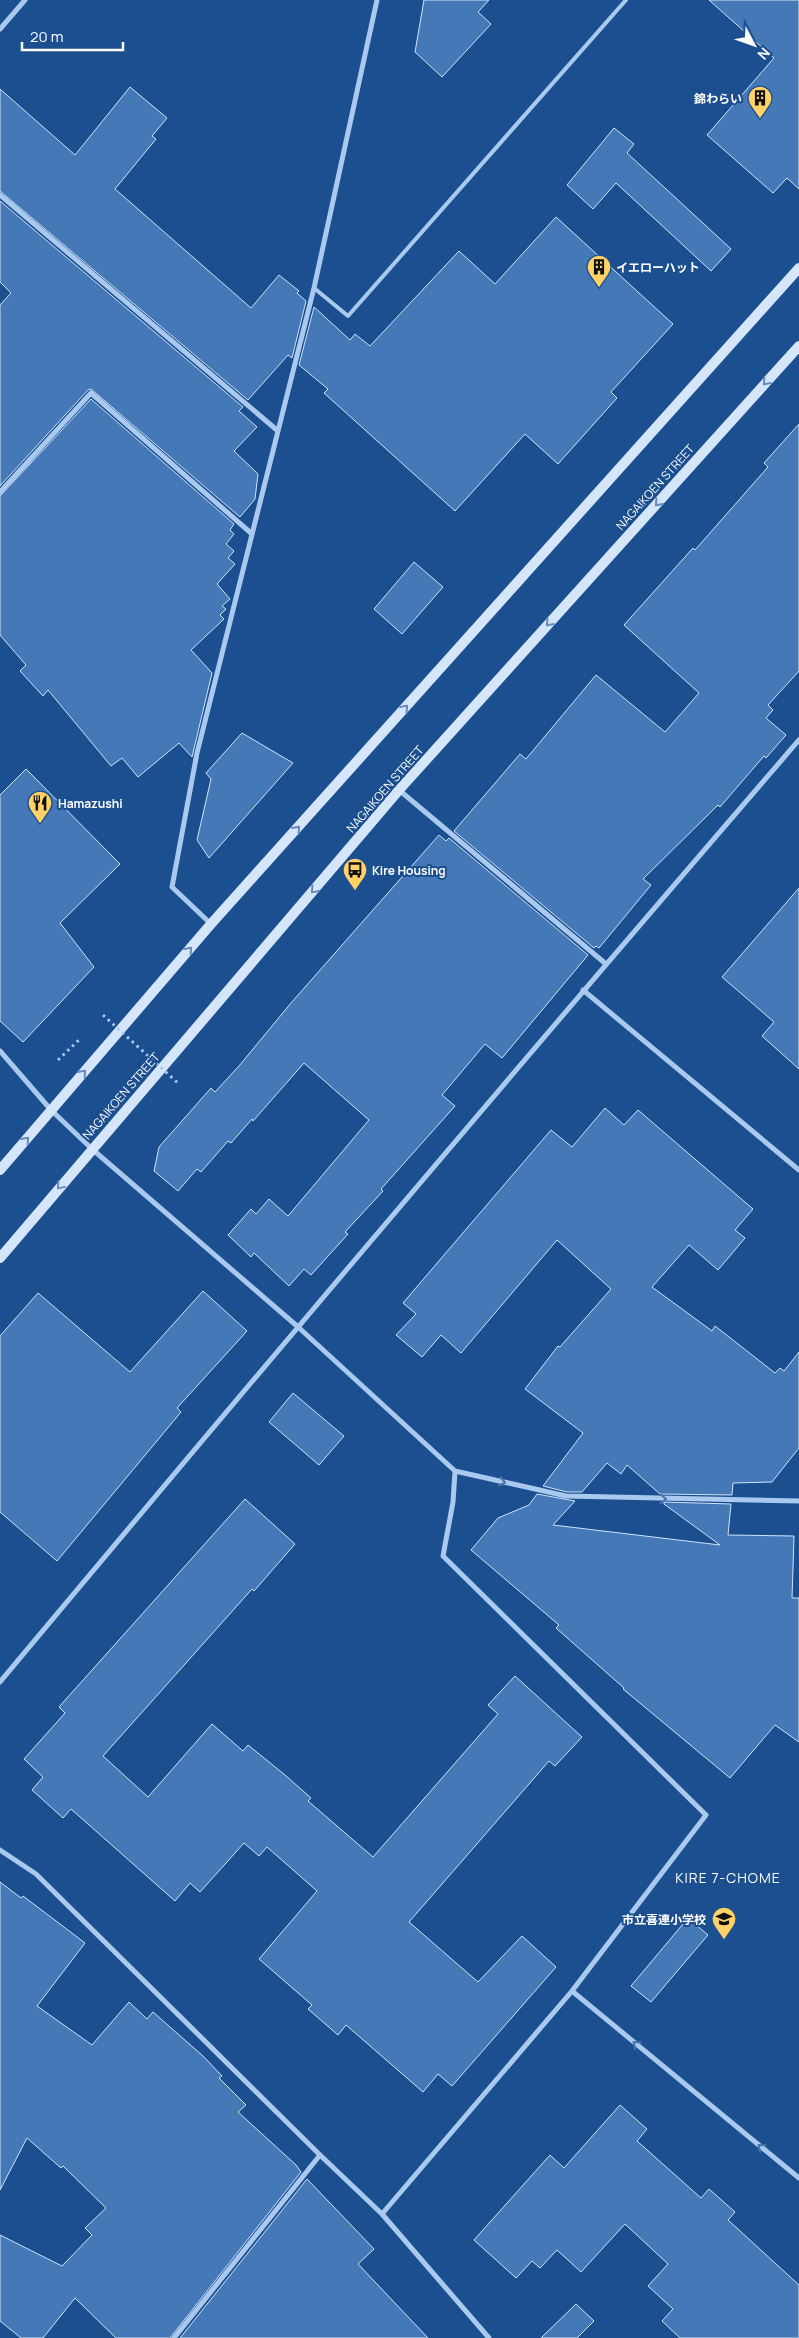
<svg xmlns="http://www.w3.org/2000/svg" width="799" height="2338" viewBox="0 0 799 2338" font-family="Manrope,'Noto Sans JP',sans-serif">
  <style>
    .building { fill: #4478b7; stroke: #cfe3fa }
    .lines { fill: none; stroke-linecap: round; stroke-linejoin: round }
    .path { stroke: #a9c9ee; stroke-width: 3; stroke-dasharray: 2.5 4; stroke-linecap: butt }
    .lane { stroke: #a9c9ee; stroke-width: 4 }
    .street { stroke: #a9c9ee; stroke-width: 5 }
    .secondary { stroke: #d6e6fa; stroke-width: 10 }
    .path-bridge { stroke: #a9c9ee; stroke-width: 3; stroke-dasharray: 2.5 4; stroke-linecap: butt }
    .oneway { stroke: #668bba }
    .oneway2 { stroke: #4674ac }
    .labels { text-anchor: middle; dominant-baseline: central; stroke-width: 4; stroke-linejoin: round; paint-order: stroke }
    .poi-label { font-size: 12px; font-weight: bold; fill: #fff; stroke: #1b4f8f; text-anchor: start }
    .street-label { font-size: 12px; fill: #fff; stroke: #1b4f8f }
    .neighbourhood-label { font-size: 14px; letter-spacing: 1px; fill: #fff; stroke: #1b4f8f }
  </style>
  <rect width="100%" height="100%" fill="#1b4f8f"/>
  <path class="building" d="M424 0H489L478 12 491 24 442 77 415 52Z
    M709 0H799V189L787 178 773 193 707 135 774 58Z
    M130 87 167 118 152 136 156 139 115 189 251 308 279 275 299 291 297 293 306 301 292 358 288 355 248 400 0 191V89L75 155Z
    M614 128 634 144 627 153 731 249 711 271 616 183 593 209 567 185Z
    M0 201 243 407 239 411 257 427 234 451 258 474 255 499 240 517 91 389 88 390 0 486V305L11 293 0 282Z
    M556 217 673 324 611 392 617 398 558 464 525 434 455 511 324 393 328 389 299 365 314 307 350 340 355 334 370 346 459 251 495 284Z
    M91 399 234 524 230 530 234 534 226 544 234 551 228 558 235 564 217 584 230 599 222 606 226 609 220 615 224 619 191 650 212 673 192 757 179 743 138 777 122 758 111 766 48 690 43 696 20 671 26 665 0 635V496Z
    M799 424V671L768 705 773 710 766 718 786 735 766 758 764 756 720 807 718 805 643 879 651 885 599 948 596 946 594 948 454 831 520 754 526 759 596 675 665 732 699 693 624 625 693 548 695 550 768 467 764 463Z
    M414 562 443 587 402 634 374 609Z
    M242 733 293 763 209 858 197 840 211 779 206 773Z
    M26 769 120 864 60 923 94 967 23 1042 0 1021V795Z
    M439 835 446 841 449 838 588 955 502 1058 485 1044 442 1095 455 1106 381 1189 383 1191 345 1232 348 1234 311 1275 304 1269 289 1286 254 1253 251 1257 228 1235 251 1209 256 1214 269 1199 288 1216 369 1120 304 1063 253 1121 252 1119 231 1143 228 1141 201 1172 197 1169 178 1191 154 1171 159 1147 211 1088 215 1092 239 1066 291 1003Z
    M799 888V1069L762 1036 774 1022 722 977Z
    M605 1108 624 1125 638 1110 753 1209 735 1230 745 1238 718 1270 689 1245 652 1287 712 1331 715 1326 775 1373 780 1368 784 1371 799 1352V1448L772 1482 733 1483 732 1495 660 1494 627 1465 621 1474 607 1463 582 1492H567L543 1486 583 1433 525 1389 558 1346 560 1347 611 1289 557 1240 461 1353 441 1335 422 1357 396 1335 416 1314 403 1303 551 1130 572 1147Z
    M203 1291 247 1331 177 1408 181 1412 57 1561 0 1512V1336L38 1293 130 1372Z
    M293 1393 344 1436 319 1465 269 1422Z
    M537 1494 575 1501 553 1525 720 1545 664 1504V1502L731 1504 728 1535 794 1536 792 1598H799V1742L775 1725 730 1778 623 1689 624 1688 556 1628 559 1625 471 1550 498 1518 529 1505Z
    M245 1499 295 1544 254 1591 252 1589 103 1756 148 1797 212 1724 243 1751 248 1745 285 1775 311 1798 308 1801 373 1857 498 1714 488 1705 515 1676 582 1737 555 1766 549 1761 409 1922 478 1982 522 1936 556 1967 452 2086 438 2074 423 2092 346 2025 338 2035 308 2009 312 2005 259 1959 317 1891 267 1847 259 1856 244 1843 200 1892 190 1883 175 1901 71 1809 63 1818 32 1790 43 1777 24 1759 65 1713 59 1707Z
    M0 1882 21 1898 23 1896 85 1943 37 2006 92 2045 129 2002 147 2019 153 2012 203 2056 222 2076 219 2078 246 2105 238 2112 296 2165 301 2172 170 2338H116L75 2298 43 2338H21L0 2321V2235L62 2266 92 2235 85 2228 106 2208 63 2166 61 2168 27 2138 0 2190Z
    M688 1918 708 1935 651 2002 631 1986Z
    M620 2105 647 2129 637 2141 701 2198 709 2189 735 2212 728 2220 799 2285V2338H680L662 2321 673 2309 648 2286 668 2264 625 2224 581 2272 557 2250 540 2268 532 2261 516 2278 474 2240 550 2155 564 2168Z
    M307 2179 374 2249 358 2264 428 2338H180Z
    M576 2304 594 2321 577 2338H541Z"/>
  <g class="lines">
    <path class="path" d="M58 1060 81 1038"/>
    <path class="lane" d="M314 288 348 316 626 0"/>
    <path class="street" d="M0 29 25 0
      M0 195 278 431
      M0 492 91 393 252 534
      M399 790 606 964
      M211 924 172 887 197 753 314 288 377 0
      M583 990 799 1170
      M0 1051 51 1110 92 1149 297 1326 455 1471 566 1496 799 1501
      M0 1682C264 1366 530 1052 799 740
      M0 1850 36 1874 320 2155 382 2214 489 2338
      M572 1991 799 2178
      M382 2214 572 1991 706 1815 443 1556 453 1502 455 1471
      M174 2338 320 2155"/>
    <path class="secondary" d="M0 1170 211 924 799 268
      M0 1258 399 790 799 346"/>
    <path class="path-bridge" d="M103 1015 179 1084"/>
  </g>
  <defs><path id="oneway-chevron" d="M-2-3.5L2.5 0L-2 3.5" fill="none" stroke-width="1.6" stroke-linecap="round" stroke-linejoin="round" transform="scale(1.25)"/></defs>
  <g class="oneway">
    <use href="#oneway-chevron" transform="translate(766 382) rotate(132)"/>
    <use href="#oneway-chevron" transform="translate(658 503) rotate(132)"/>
    <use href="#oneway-chevron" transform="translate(549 623) rotate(132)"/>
    <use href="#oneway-chevron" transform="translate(405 708) rotate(-48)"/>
    <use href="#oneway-chevron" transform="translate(297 829) rotate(-48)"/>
    <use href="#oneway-chevron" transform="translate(314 890) rotate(131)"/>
    <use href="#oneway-chevron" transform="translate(189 950) rotate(-49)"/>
    <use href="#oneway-chevron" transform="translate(83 1073) rotate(-49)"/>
    <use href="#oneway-chevron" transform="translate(26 1140) rotate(-49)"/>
    <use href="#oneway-chevron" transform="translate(60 1186) rotate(130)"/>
  </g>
  <g class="oneway2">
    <use href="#oneway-chevron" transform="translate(502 1482) rotate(13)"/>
    <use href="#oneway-chevron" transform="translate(663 1499) rotate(1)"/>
    <use href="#oneway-chevron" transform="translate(636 2044) rotate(-141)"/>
    <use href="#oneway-chevron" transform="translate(761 2147) rotate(-141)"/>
  </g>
  <defs>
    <symbol id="building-pin" viewBox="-11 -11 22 30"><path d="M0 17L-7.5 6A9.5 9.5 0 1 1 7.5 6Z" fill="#ffd166" stroke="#1b4f8f"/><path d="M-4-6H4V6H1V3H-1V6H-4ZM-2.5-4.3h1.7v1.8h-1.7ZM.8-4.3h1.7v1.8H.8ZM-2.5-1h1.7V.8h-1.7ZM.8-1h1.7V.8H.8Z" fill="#111"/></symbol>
    <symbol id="restaurant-pin" viewBox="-11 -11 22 30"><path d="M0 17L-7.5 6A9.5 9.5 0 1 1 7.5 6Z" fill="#ffd166" stroke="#1b4f8f"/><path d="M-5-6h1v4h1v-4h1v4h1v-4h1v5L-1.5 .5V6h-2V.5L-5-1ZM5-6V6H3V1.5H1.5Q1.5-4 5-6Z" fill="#111"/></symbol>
    <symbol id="bus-pin" viewBox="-11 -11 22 30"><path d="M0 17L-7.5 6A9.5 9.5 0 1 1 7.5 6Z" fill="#ffd166" stroke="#1b4f8f"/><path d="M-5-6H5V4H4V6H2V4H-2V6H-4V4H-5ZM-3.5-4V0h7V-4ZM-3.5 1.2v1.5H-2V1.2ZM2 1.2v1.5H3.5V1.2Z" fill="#111"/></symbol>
    <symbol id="school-pin" viewBox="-11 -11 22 30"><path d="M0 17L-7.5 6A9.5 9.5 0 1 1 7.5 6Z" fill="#ffd166" stroke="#1b4f8f"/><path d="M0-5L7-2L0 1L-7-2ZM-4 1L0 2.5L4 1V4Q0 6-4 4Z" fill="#111"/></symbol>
  </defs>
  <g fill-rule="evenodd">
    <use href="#building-pin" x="746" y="84" width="28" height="38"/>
    <use href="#building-pin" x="585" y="253" width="28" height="38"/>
    <use href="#restaurant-pin" x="26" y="789" width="28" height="38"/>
    <use href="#bus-pin" x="341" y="856" width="28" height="38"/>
    <use href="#school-pin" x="710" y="1905" width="28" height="38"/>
  </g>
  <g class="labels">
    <g class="poi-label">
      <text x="742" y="98" text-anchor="end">錦わらい</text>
      <text x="616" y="267">イエローハット</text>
      <text x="58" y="803">Hamazushi</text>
      <text x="372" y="870">Kire Housing</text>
      <text x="706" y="1919" text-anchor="end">市立喜連小学校</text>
    </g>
    <g class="street-label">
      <text transform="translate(655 487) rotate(-48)">NAGAIKOEN STREET</text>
      <text transform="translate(385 789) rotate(-49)">NAGAIKOEN STREET</text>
      <text transform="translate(121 1096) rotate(-49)">NAGAIKOEN STREET</text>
    </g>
    <g class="neighbourhood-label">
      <text x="728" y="1877">KIRE 7-CHOME</text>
    </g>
  </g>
  <g transform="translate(754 45) rotate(131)" stroke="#1b4f8f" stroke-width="4" paint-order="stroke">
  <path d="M0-4L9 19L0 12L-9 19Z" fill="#ffffff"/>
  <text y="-8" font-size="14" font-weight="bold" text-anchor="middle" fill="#ffffff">N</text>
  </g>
  <path d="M22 42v8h101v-8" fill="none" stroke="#ffffff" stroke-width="2.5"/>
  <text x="30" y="42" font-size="15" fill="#ffffff" stroke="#1b4f8f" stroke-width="4" paint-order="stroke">20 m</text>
</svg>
